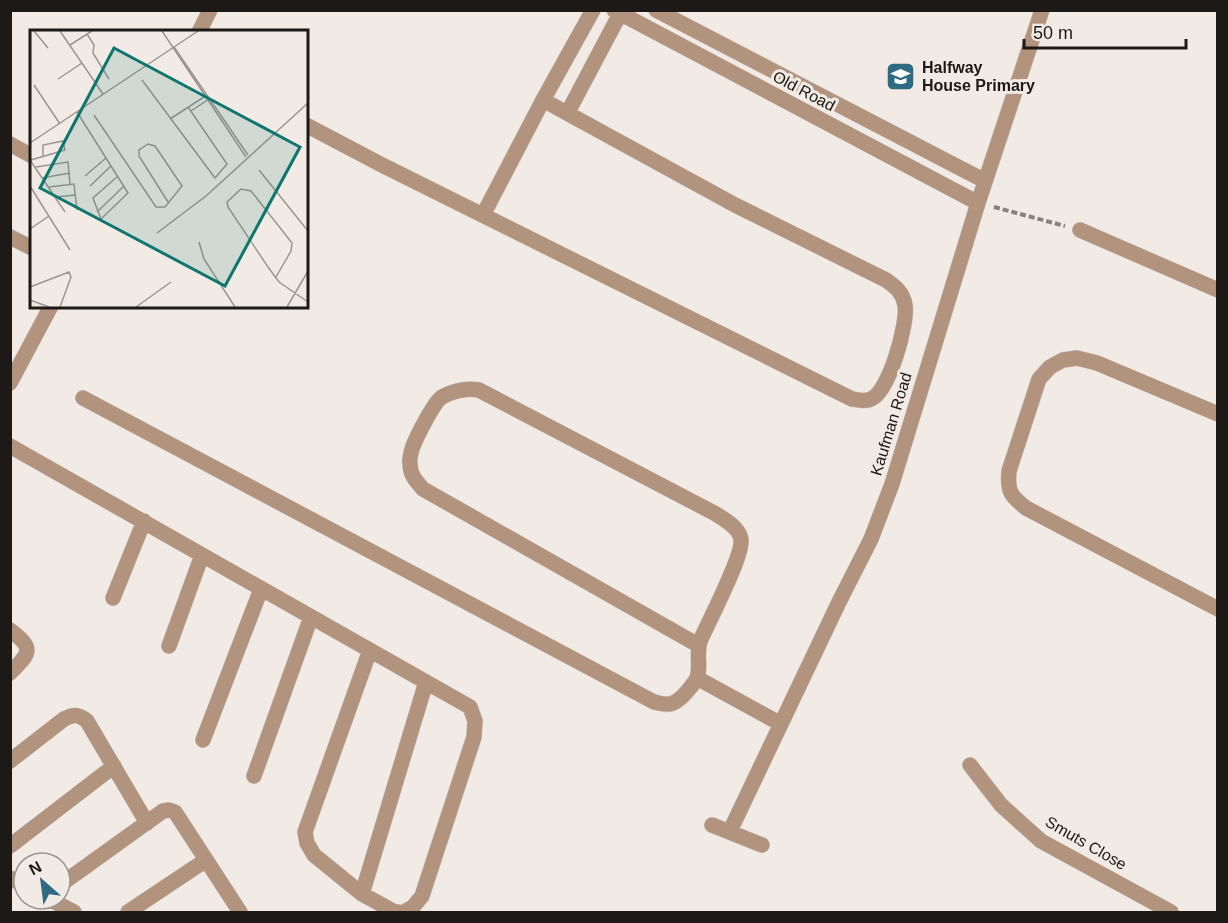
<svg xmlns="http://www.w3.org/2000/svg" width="1228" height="923" viewBox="0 0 1228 923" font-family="Helvetica,sans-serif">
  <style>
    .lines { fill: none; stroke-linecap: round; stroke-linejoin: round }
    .minor-casing { stroke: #cbc4bf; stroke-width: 16 }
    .path { stroke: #87827e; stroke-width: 4; stroke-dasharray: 6 3; stroke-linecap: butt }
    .minor { stroke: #b2937d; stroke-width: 15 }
    .labels { text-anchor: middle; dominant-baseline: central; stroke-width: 6; stroke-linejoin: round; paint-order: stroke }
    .poi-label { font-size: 16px; font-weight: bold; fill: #1c1917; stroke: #f2eae4; text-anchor: start }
    .street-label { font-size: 16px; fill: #1c1917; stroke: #f2eae4 }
    .inset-road { fill: none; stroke: #9c9692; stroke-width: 1.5 }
    .view { fill: #0f766e; fill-opacity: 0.15; stroke: #0f766e; stroke-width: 3 }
    .inset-edge { fill: none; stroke: #1c1917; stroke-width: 3 }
  </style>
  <rect width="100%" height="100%" fill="#f2eae4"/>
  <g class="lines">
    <defs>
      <path id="minor" d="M614 10 978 203
        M656 10 985 181
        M199 32 210 10
        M568 112 622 10
        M306 125 382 165 852 399C858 400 865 402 871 399 889 392 908 324 905 305 903 293 896 287 886 280L735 205 543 100
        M10 144 32 156
        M483 215 543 100 593 10
        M1080 230 1218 290
        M10 237 32 248
        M10 383 51 306
        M83 398 654 702C660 703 667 706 673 703 681 700 691 687 696 680 702 670 695 651 701 639 709 621 743 556 741 540 740 528 725 520 716 514L479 390C467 388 453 391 442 397 434 402 417 436 413 446 411 452 409 458 410 464 410 475 416 481 423 489L698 645
        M1218 414 1097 363 1077 358 1063 360 1050 367 1039 379 1009 471C1007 492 1011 496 1026 508L1218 609
        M10 446 470 707 475 721 474 737 422 896 413 907 404 912
        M113 598 144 521
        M10 630C35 649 30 653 10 673
        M169 646 202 555
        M370 650 305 832 307 843 314 855 362 894 393 911 398 912
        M697 678 781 724
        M203 740 261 589
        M10 761 64 719C74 714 78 714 87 721L147 823
        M970 765 1001 805 1041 841 1171 912
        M254 776 311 617
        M712 825 762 845
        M730 831 839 602 871 539 892 484 978 203 1042 10
        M10 846 114 766
        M10 878 24 885
        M60 885 163 811 169 810 175 812 240 912
        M362 894 426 682
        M49 899 74 912
        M128 912 206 860"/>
    </defs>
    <use href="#minor" class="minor-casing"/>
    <path class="path" d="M994 207 1065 226"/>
    <use href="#minor" class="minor"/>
  </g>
  <defs>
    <symbol id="school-square" viewBox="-11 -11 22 22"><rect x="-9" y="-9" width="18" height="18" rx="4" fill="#2e6a81" stroke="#f2eae4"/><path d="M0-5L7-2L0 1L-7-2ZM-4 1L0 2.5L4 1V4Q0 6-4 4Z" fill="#fff"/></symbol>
  </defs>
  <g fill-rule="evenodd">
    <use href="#school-square" x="884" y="60" width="33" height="33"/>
  </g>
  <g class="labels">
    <g class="poi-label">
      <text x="922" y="67">Halfway<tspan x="922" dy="18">House Primary</tspan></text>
    </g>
    <g class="street-label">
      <text transform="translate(804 91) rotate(28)">Old Road</text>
      <text transform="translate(891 424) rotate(-73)">Kaufman Road</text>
      <text transform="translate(1086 843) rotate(30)">Smuts Close</text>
    </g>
  </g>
  <g transform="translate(30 30)">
    <rect width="278" height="278" fill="#f2eae4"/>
    <path class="inset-road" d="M4 1 18 18M30 1 73 64M132 1 216 127M57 4 64 15 63 23 79 49M40 15 62 1M144 17 218 125M28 49 52 33M112 50 185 148 197 134 158 77M4 55 30 94M161 81 179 69M47 82 98 163 71 189 63 168 88 146M64 85 126 177H135M140 89 174 67M0 113 168 1M0 130 35 182M1 130 35 120 33 111 13 115V126M6 137 38 132 40 154M229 140 278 201M55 146 76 128M12 148 40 143M0 156 40 220M60 156 81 136M19 157 44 154 47 180M25 167 46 165M135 177 152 156 125 116 118 114 109 120V126L138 172M67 182 94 156M0 199 19 186M127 203 176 166 278 73M169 212 174 229 205 277M246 247 261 221 262 213 221 161 211 159 197 172 198 177 238 237 249 252 278 272M0 257 39 242 41 247 30 277M0 270 19 277M106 277 141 252M257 277 278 241"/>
    <path class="view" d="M84 18 270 117 195 256 10 158Z"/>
    <rect width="278" height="278" class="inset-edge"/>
  </g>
  <rect width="1228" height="923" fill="none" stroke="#1c1917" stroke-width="24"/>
  <g transform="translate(42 881) rotate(332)"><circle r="28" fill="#f2eae4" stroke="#9c9692" stroke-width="1.5"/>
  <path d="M0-4.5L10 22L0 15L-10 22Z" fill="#2e6a81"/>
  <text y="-9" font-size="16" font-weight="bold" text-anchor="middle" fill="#1c1917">N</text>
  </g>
  <path d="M1024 39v9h162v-9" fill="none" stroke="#1c1917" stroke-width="3"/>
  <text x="1033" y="39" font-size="18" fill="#1c1917" stroke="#f2eae4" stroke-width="4.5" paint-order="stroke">50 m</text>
</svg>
